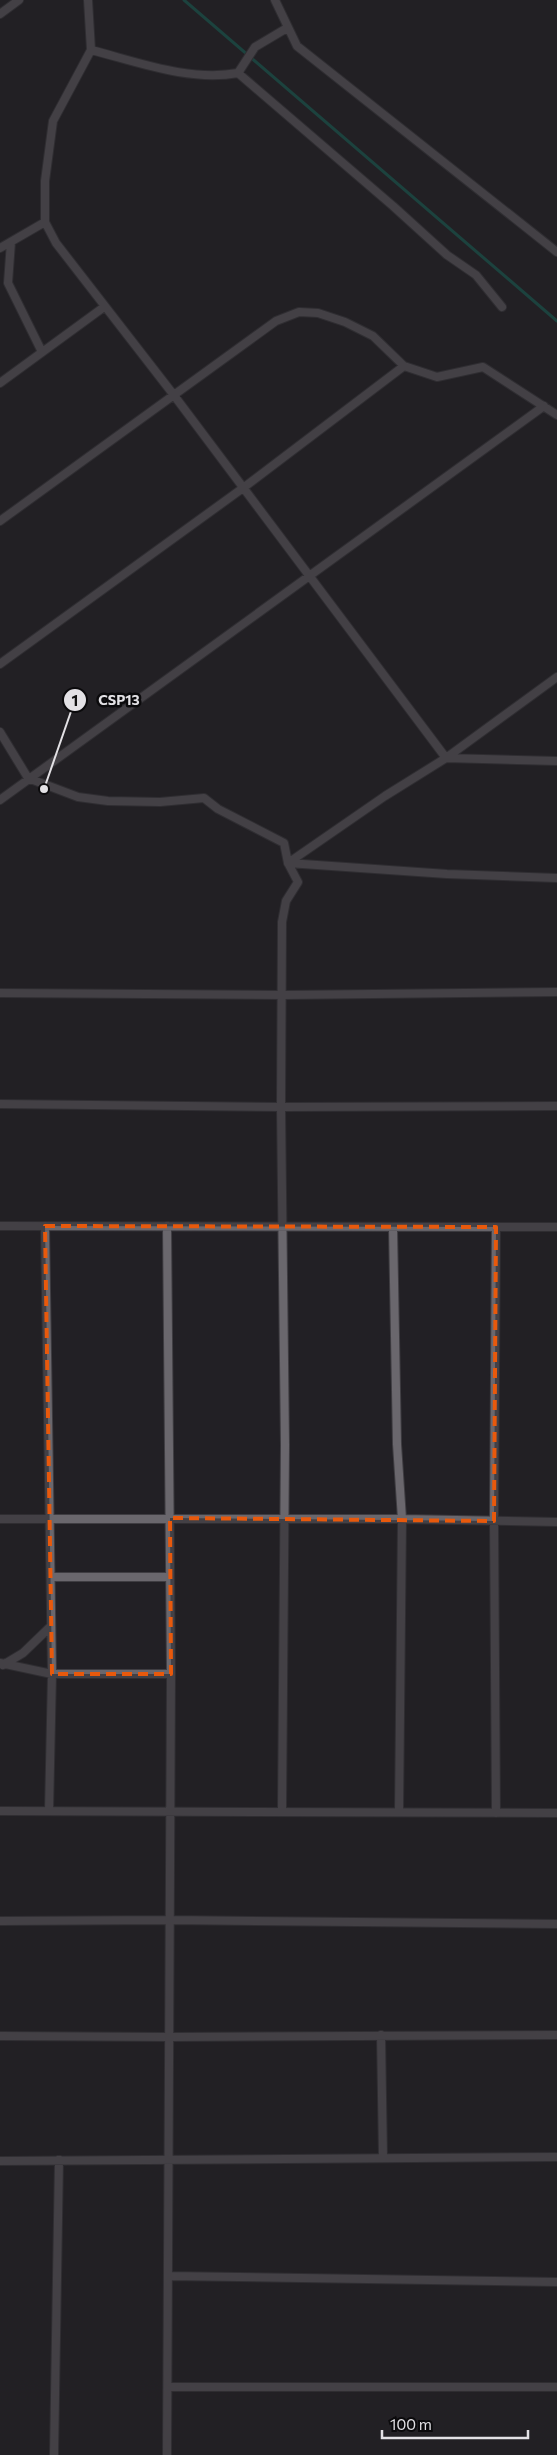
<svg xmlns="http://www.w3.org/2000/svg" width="557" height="2455" viewBox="0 0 557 2455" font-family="Commissioner,sans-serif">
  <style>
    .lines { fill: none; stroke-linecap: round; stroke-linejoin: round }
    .stream { stroke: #146c5e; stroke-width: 3 }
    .street-casing { stroke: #3f3d42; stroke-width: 10 }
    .street { stroke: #6a676d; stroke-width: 8 }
    .marked { fill: none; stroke: #e8590c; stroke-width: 4; stroke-dasharray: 10 6; stroke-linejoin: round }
    .leader { fill: none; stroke: #e3e1e5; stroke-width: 2 }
    .callout-dot { fill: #e3e1e5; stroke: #0b0a0c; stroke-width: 2 }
    .mark-label { font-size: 15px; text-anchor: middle; font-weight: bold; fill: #111 }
    .callout-label { font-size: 14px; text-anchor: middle; font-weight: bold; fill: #e3e1e5; stroke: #0b0a0c; stroke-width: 5; stroke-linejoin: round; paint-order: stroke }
  </style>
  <rect width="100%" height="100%" fill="#222025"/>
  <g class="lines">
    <path class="stream" d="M184 0 557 321"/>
    <defs>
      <path id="street" d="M88 0 91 50 53 121 45 181V222L56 243 173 394 446 758 557 761
        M275 0 297 46 557 252
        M0 14 19 0
        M91 50C138 62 190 82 238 73L255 47 287 28
        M238 73 393 206 447 255 476 275 502 307
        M11 242 8 283 42 352
        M0 248 45 222
        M0 383 104 307
        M0 521 276 321 299 312 318 313 345 322 373 336 404 366 437 377 483 367 557 415
        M0 664 243 488 404 366
        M0 732 28 778 78 797 108 801 160 802 204 798 218 809 284 843 288 863 298 882 286 901 282 922 281 1107 285 1445 282 1810
        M0 800 544 406
        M288 863 385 796 446 758 557 677
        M288 863 447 874 557 878
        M0 993 283 995 557 992
        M0 1104 281 1107 557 1106
        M0 1226 557 1227
        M45 1226 52 1674 49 1811
        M393 1228 397 1444 402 1519 399 1812
        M0 1519H402L557 1522
        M51 1577H170
        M0 1663 52 1674H171
        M3 1665 23 1653 51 1626
        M0 1811 557 1813
        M496 1813 494 1521 496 1227
        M0 1921 169 1920 557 1924
        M381 2035 383 2157
        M0 2036 170 2037 557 2035
        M0 2161 557 2157
        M168 2276 557 2282
        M168 2387H557
        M54 2455 59 2160
        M167 2455 171 1674 167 1226"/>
    </defs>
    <use href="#street" class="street-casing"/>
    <use href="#street" class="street"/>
  </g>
  <path d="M0 0H557V2455H0ZM45 1226 496 1227 494 1521 170 1518 171 1674H52Z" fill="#222025" fill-opacity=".55" fill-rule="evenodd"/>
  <path class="marked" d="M45 1226 496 1227 494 1521 170 1518 171 1674H52Z"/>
  <path class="leader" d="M44 789L75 700"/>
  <g class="callout-dot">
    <circle cx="44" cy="789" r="5"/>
    <circle cx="75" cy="700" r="12"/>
  </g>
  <g class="mark-label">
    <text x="75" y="706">1</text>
  </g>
  <g class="callout-label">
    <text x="119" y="705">CSP13</text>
  </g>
  <path d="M382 2430v8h146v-8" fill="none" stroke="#e3e1e5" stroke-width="2.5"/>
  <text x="390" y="2430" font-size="15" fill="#e3e1e5" stroke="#0b0a0c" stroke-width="4" paint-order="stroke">100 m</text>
</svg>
